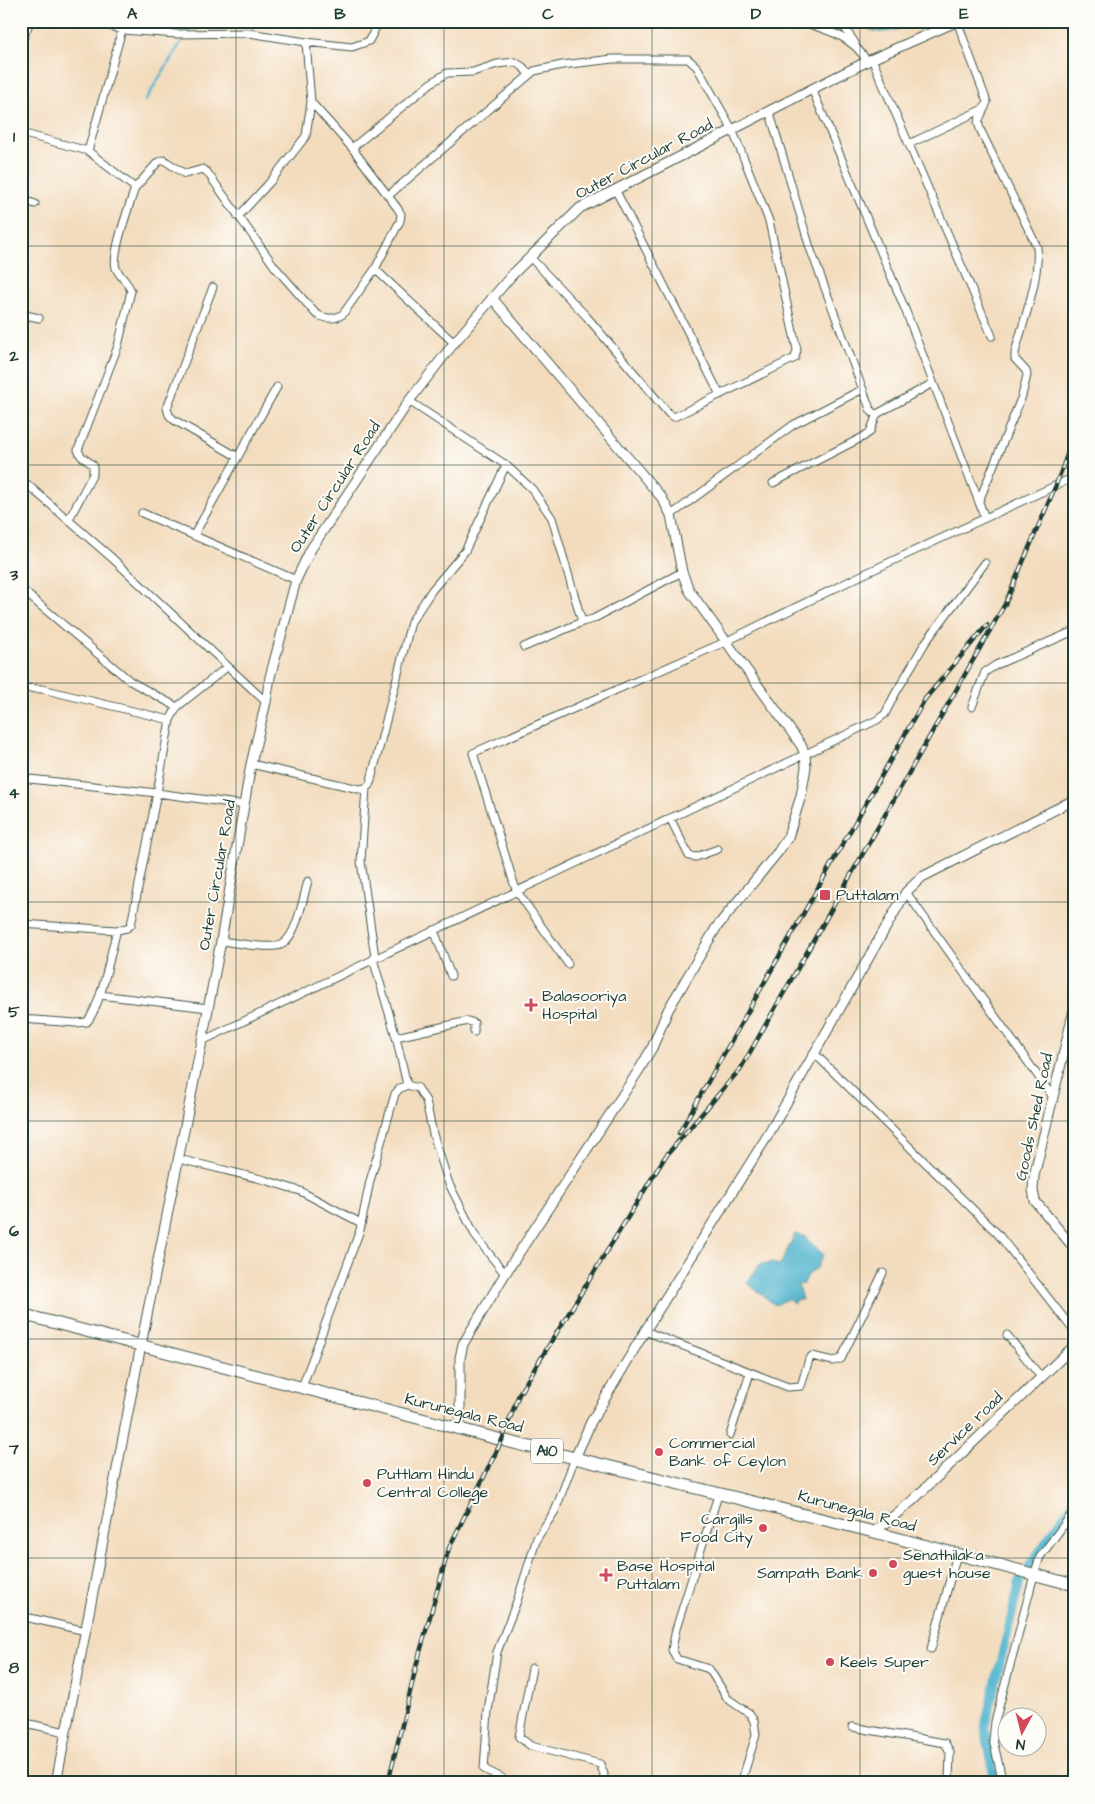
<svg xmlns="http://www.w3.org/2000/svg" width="1095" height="1804" viewBox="0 0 1095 1804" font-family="'Architects Daughter',sans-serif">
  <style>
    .water { fill: #4eb2cd; stroke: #367880 }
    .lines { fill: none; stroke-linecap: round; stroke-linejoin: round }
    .stream { stroke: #4eb2cd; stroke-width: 2.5 }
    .canal { stroke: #4eb2cd; stroke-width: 9 }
    .minor-casing { stroke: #3f5549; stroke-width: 9 }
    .tertiary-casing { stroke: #3f5549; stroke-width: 11 }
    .trunk-casing { stroke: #3f5549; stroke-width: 13 }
    .minor { stroke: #fff; stroke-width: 7 }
    .tertiary { stroke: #fff; stroke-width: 9 }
    .trunk { stroke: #fff; stroke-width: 11 }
    .rail-casing { stroke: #1f3d34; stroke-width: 4.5 }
    .rail { stroke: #fdfcf7; stroke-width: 2.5; stroke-dasharray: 8; stroke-linecap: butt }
    .grid { fill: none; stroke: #1f3d34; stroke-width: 1; stroke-opacity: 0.55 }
    .poi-dot { fill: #d1495b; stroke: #fdfcf7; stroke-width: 2 }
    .labels { text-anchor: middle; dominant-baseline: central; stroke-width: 4; stroke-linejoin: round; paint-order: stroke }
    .shield { fill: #fdfcf7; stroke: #62766e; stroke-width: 1 }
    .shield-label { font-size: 15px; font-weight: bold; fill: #1f3d34 }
    .street-label { font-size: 16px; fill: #1f3d34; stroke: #fdfcf7 }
    .poi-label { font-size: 16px; fill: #1f3d34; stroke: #fdfcf7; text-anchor: start }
    .neatline { fill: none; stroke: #1f3d34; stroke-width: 2 }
    .grid-label { font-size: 16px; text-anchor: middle; font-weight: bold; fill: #1f3d34 }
  </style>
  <rect width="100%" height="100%" fill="#fdfcf7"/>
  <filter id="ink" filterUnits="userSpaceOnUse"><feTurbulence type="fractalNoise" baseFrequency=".02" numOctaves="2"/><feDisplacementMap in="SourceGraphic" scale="10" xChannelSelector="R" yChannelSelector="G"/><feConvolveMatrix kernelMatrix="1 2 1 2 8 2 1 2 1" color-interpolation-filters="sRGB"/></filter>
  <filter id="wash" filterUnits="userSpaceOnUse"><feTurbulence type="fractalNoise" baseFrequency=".0096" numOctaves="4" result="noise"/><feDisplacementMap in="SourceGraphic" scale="20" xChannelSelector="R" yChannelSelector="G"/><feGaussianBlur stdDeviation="1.12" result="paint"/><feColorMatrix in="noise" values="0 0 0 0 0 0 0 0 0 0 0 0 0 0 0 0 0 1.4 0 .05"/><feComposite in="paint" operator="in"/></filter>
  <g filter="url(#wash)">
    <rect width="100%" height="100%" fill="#f3dcbe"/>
    <path class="water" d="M857 21H912L911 26C888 32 876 38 857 21Z
      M795 1234 804 1236 823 1254 817 1268 807 1276 804 1284 798 1285 802 1300 797 1299 794 1303 788 1299 775 1305 747 1283 759 1265 771 1262 778 1265 781 1263Z"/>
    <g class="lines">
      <path class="stream" d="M188 32 195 21
        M145 101 185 36"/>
      <path class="canal" d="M1028 1568 1074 1501
        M995 1783 985 1726 1020 1580"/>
    </g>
  </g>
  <g filter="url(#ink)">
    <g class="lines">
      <defs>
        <path id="minor" d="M95 21 122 30 177 34 249 33 306 42 311 102 306 136 270 182 238 217
          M799 21C824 29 854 36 867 62
          M840 21 855 43
          M957 21 987 102 978 122 980 129 1037 247C1040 280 1023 321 1015 353V359L1026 371 1027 375 1022 396 979 501
          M306 42 352 47 369 41 379 21
          M21 44 30 21
          M872 59 992 336
          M812 89 905 309 985 518
          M311 102 352 148 431 83 447 73 473 72 497 64 515 62 523 67 529 75
          M769 110 810 248 870 409 873 413 877 414 933 383
          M21 133 88 151 135 188C130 204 111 254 116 268 119 276 128 282 131 291L118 346 78 450 81 456 93 465V474L69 519
          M909 144 985 108
          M352 148 398 209 401 214 400 221 375 269
          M88 151 122 30
          M135 188 158 162 164 160 185 174 203 169 207 172 275 267 316 314C326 319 334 320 343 314L375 269 454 343
          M615 189 720 395
          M389 195 534 71 562 65 613 59H688L697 67 732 129 769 221 797 350 795 358 674 417 669 414 587 317 530 257
          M21 199 35 204
          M213 287 167 408 169 415 174 420 238 457
          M21 314 39 318
          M409 401 506 465 532 489 552 518 582 622 593 619 682 572
          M21 479 112 558 266 702
          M773 483 863 437 870 432 877 414
          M142 513 296 580
          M671 515 793 425 863 389
          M194 535 277 387
          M21 589 130 681 177 707
          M524 647 582 622
          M21 688 42 689 170 720
          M972 707 985 672 996 665 1074 631
          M251 764 359 789 366 788 370 784 411 622 432 590 465 551 506 465
          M21 778 157 793 170 720 177 707 227 667
          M366 788 361 861 375 957
          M670 818 689 856 696 857 718 849
          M906 892 1053 1097
          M21 924 117 930C110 954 102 1004 87 1022L76 1023 21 1019
          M117 930 127 928 131 925 157 793 245 805
          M434 930 451 976
          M221 941C239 943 258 948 276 946 296 945 303 897 308 881
          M568 964 516 890 473 753 725 642 862 575 1074 477
          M100 995 208 1008
          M396 1037 468 1021 474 1023V1032
          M202 1041 877 720 885 714 894 696 925 643 985 563
          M814 1053 998 1234 1074 1331
          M407 1085 418 1088 426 1101 433 1134 449 1184 476 1237 505 1274
          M179 1159 265 1180 300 1191 361 1223
          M645 1331 788 1387 801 1386 809 1359 812 1356 833 1361 841 1359 883 1273
          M1007 1335 1041 1377
          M302 1387 360 1230 370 1181 395 1094 399 1089 407 1085 396 1037 373 959
          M730 1435 750 1373
          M719 1492 676 1629 672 1650 677 1659 709 1669 728 1699 750 1714 754 1721 756 1735 741 1783
          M21 1616 86 1631
          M931 1649 957 1554
          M532 1668 519 1737 531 1746 600 1764 604 1774 603 1783
          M21 1722 66 1732
          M852 1727 945 1743 950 1752 949 1783
          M502 1783V1778L484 1769 488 1711 497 1652 517 1601 537 1538 555 1511 575 1458
          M1003 1783 993 1740 995 1722 1034 1575 1040 1557 1074 1511"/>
        <path id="tertiary" d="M1074 1010 1034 1176 1033 1190 1035 1201 1074 1248
          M460 1429V1358L463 1344 505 1274 639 1070 652 1048 668 1010 716 928 778 852 788 837 801 796 806 767 805 754 801 745 689 590 682 572 671 515 662 498 492 298
          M575 1458 591 1422 645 1331 768 1135 906 892 922 877 1074 800
          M874 1532 912 1501 1074 1346
          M56 1783 141 1345 202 1041 221 941 251 764 266 702 270 677 296 580 311 549 409 401 454 343 512 275 580 208 812 89 872 59 958 21"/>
        <path id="trunk" d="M21 1314 502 1440 874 1532 1074 1585"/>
      </defs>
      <use href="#minor" class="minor-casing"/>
      <use href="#tertiary" class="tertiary-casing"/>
      <use href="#trunk" class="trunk-casing"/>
      <use href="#minor" class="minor"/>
      <use href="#tertiary" class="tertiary"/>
      <use href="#trunk" class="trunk"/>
      <defs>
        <path id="rail" d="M679 1133 925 699 987 625
          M388 1783 417 1663 449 1548 502 1440 519 1394 665 1157 741 1068 1005 604 1056 485 1074 436"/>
      </defs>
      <use href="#rail" class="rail-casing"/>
      <use href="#rail" class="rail"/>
    </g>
  </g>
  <path class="grid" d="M236 21V1783M444 21V1783M652 21V1783M860 21V1783M21 246H1074M21 465H1074M21 683H1074M21 902H1074M21 1121H1074M21 1339H1074M21 1558H1074"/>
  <g class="poi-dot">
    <rect x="819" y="889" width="12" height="12" rx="2.5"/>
    <path d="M528.5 997.5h5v5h5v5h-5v5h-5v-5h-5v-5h5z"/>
    <circle cx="659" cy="1452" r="5"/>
    <circle cx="367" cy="1483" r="5"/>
    <circle cx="763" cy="1528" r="5"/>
    <circle cx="893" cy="1564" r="5"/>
    <circle cx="873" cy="1573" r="5"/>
    <path d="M603.5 1567.5h5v5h5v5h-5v5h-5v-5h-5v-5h5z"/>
    <circle cx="830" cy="1662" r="5"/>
  </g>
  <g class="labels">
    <rect class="shield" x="531" y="1438.5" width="32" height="25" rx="4"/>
    <g class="shield-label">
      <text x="547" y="1451">A10</text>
    </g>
    <g class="street-label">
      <text transform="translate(644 159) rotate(-28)">Outer Circular Road</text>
      <text transform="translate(335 487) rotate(-57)">Outer Circular Road</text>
      <text transform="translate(217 875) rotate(-80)">Outer Circular Road</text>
      <text transform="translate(1034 1117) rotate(-78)">Goods Shed Road</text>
      <text transform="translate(464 1413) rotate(14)">Kurunegala Road</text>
      <text transform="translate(965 1429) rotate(-44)">Service road</text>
      <text transform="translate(857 1511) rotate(15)">Kurunegala Road</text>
    </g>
    <g class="poi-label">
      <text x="836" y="895">Puttalam</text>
      <text x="542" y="996">Balasooriya<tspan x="542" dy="18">Hospital</tspan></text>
      <text x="669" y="1443">Commercial<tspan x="669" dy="18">Bank of Ceylon</tspan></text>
      <text x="377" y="1474">Puttlam Hindu<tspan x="377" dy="18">Central College</tspan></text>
      <text x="753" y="1519" text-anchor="end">Cargills<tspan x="753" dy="18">Food City</tspan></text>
      <text x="903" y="1555">Senathilaka<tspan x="903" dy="18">guest house</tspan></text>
      <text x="617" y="1566">Base Hospital<tspan x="617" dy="18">Puttalam</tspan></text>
      <text x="863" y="1573" text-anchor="end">Sampath Bank</text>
      <text x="840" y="1662">Keels Super</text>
    </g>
  </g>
  <rect width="1095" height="1804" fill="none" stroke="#fdfcf7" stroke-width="55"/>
  <g transform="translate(1022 1732) rotate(187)"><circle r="24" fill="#fdfcf7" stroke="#a4b0a9"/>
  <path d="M0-4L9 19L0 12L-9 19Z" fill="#d1495b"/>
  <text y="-8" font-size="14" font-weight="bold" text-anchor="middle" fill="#1f3d34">N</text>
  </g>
  <rect x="28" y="28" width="1040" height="1748" class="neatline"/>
  <g class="grid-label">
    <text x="132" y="19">A</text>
    <text x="340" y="19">B</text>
    <text x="548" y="19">C</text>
    <text x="756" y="19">D</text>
    <text x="964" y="19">E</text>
    <text x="14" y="142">1</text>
    <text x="14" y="361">2</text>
    <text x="14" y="580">3</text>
    <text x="14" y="798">4</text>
    <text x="14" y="1017">5</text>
    <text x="14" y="1236">6</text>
    <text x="14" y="1454">7</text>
    <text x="14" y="1673">8</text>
  </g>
</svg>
